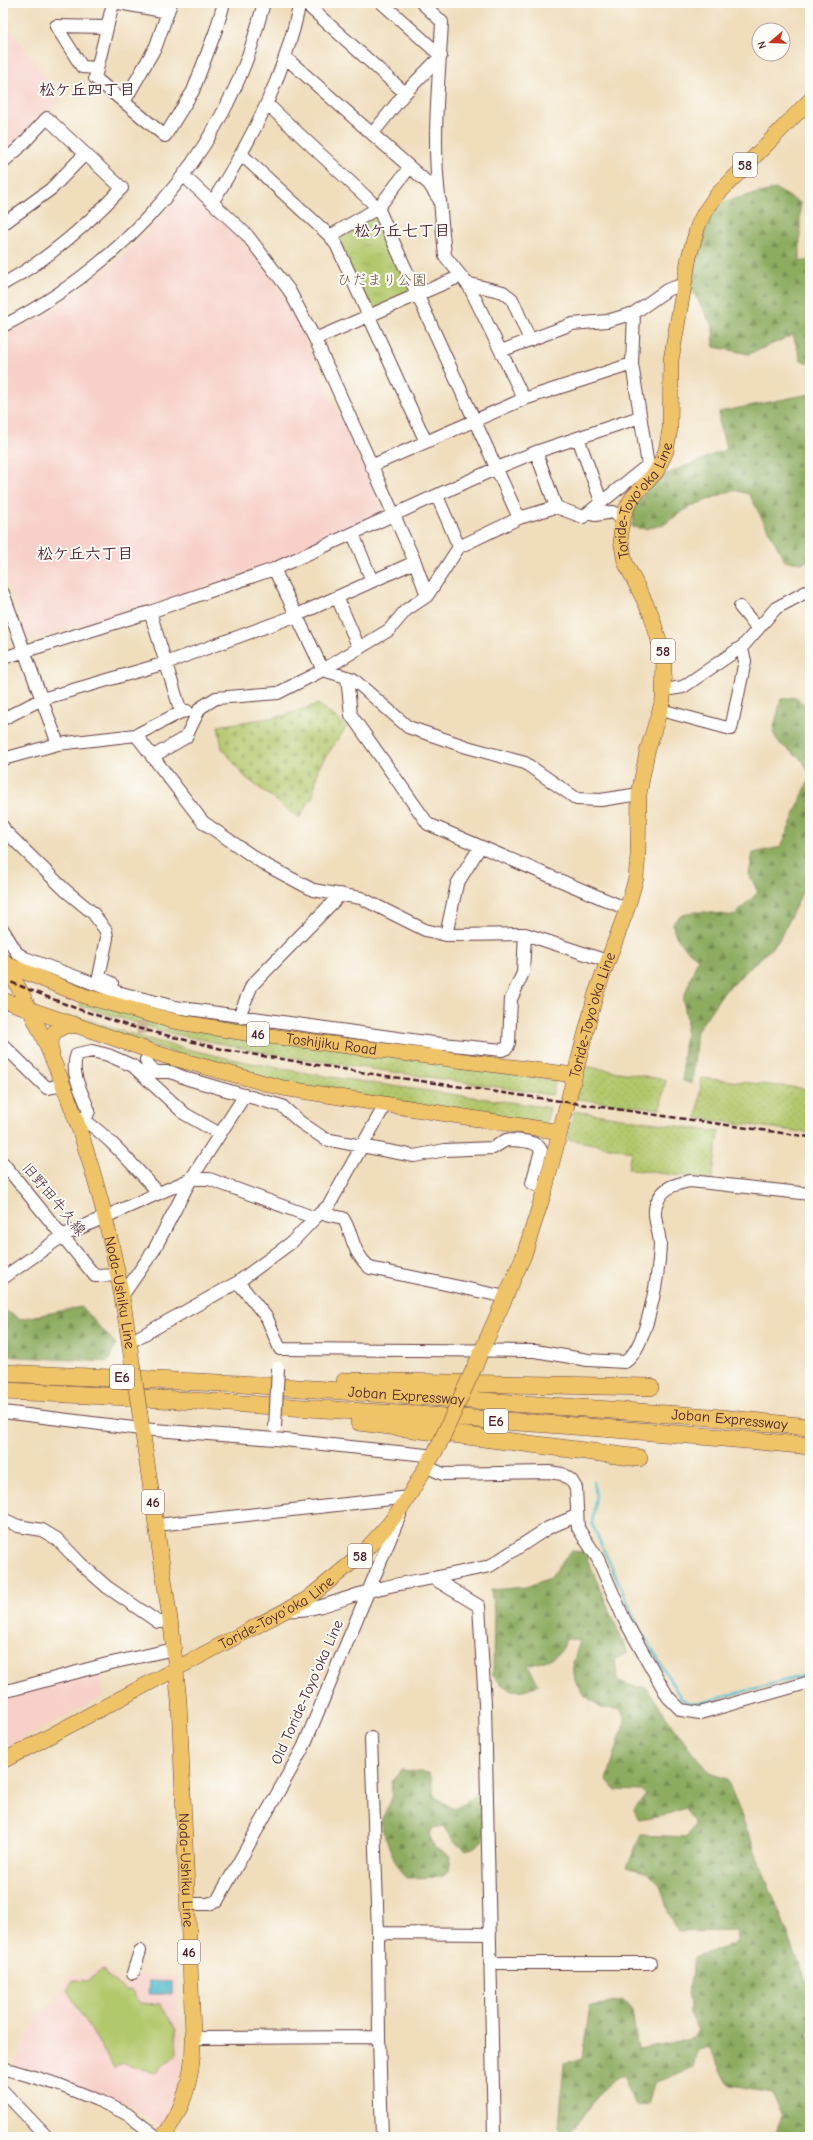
<svg xmlns="http://www.w3.org/2000/svg" width="813" height="2140" viewBox="0 0 813 2140" font-family="'Comic Neue','Klee One',sans-serif">
  <style>
    .built { fill: #f7d0c9 }
    .grass { fill: url(#grass-dots); stroke: #7e744c }
    .forest { fill: url(#forest-firs); stroke: #6c6646 }
    .cemetery { fill: url(#cemetery-stones); stroke: #7e744c }
    .park { fill: url(#park-tufts); stroke: #7e744c }
    .garden { fill: #b2c86c; stroke: #7e744c }
    .water { fill: #50bccc; stroke: #4d6e7c }
    .lines { fill: none; stroke-linecap: round; stroke-linejoin: round }
    .stream { stroke: #50bccc; stroke-width: 2.5 }
    .minor-tunnel { stroke: #ceb79e; stroke-width: 12; stroke-dasharray: 12 6; stroke-linecap: butt }
    .minor-casing { stroke: #633c41; stroke-width: 14 }
    .major-casing { stroke: #633c41; stroke-width: 16 }
    .highway-casing { stroke: #633c41; stroke-width: 18 }
    .minor { stroke: #fff; stroke-width: 12 }
    .major { stroke: #efc469; stroke-width: 15 }
    .highway { stroke: #efc469; stroke-width: 17 }
    .rail { stroke: #4a1f2b; stroke-width: 2.5; stroke-dasharray: 6 3; stroke-linecap: butt }
    .minor-bridge-casing { stroke: #633c41; stroke-width: 14; stroke-linecap: butt }
    .major-bridge-casing { stroke: #633c41; stroke-width: 16; stroke-linecap: butt }
    .minor-bridge { stroke: #fff; stroke-width: 12 }
    .major-bridge { stroke: #efc469; stroke-width: 15 }
    .labels { text-anchor: middle; dominant-baseline: central; stroke-width: 4; stroke-linejoin: round; paint-order: stroke }
    .shield { fill: #fdfcf7; stroke: #806168; stroke-width: 1 }
    .shield-label { font-size: 14px; font-weight: bold; fill: #4a1f2b }
    .park-label { font-size: 15px; fill: #69523e; stroke: #fdfcf7 }
    .street-label { font-size: 15px; fill: #4a1f2b; stroke: #fdfcf7 }
    .neighbourhood-label { font-size: 16px; font-weight: bold; fill: #4a1f2b; stroke: #fdfcf7 }
  </style>
  <defs>
    <pattern id="grass-dots" width="8" height="8" patternUnits="userSpaceOnUse"><rect width="8" height="8" fill="#b2c86c"/><path d="M2 2h.1M6 6h.1" fill="none" stroke="#9bab5e" stroke-width="1.8" stroke-linecap="round"/></pattern>
    <pattern id="forest-firs" width="22" height="20" patternUnits="userSpaceOnUse"><rect width="22" height="20" fill="#8dac60"/><path d="M5 1l3.5 6h-7zM16 11l3.5 6h-7z" fill="#758b4f"/></pattern>
    <pattern id="cemetery-stones" width="16" height="16" patternUnits="userSpaceOnUse"><rect width="16" height="16" fill="#b2c86c"/><path d="M2 7V4a2 2 0 0 1 4 0v3zM10 15v-3a2 2 0 0 1 4 0v3z" fill="#9bab5e"/></pattern>
    <pattern id="park-tufts" width="24" height="20" patternUnits="userSpaceOnUse"><rect width="24" height="20" fill="#b2c86c"/><path d="M3 7l-1-3M5 7V3M7 7l1-3M15 17l-1-3M17 17v-4M19 17l1-3" fill="none" stroke="#9bab5e"/></pattern>
  </defs>
  <rect width="100%" height="100%" fill="#fdfcf7"/>
  <filter id="ink" filterUnits="userSpaceOnUse"><feTurbulence type="fractalNoise" baseFrequency=".025" numOctaves="2"/><feDisplacementMap in="SourceGraphic" scale="8" xChannelSelector="R" yChannelSelector="G"/><feConvolveMatrix kernelMatrix="1 2 1 2 8 2 1 2 1" color-interpolation-filters="sRGB"/></filter>
  <filter id="wash" filterUnits="userSpaceOnUse"><feTurbulence type="fractalNoise" baseFrequency=".012" numOctaves="4" result="noise"/><feDisplacementMap in="SourceGraphic" scale="16" xChannelSelector="R" yChannelSelector="G"/><feGaussianBlur stdDeviation="0.9" result="paint"/><feColorMatrix in="noise" values="0 0 0 0 0 0 0 0 0 0 0 0 0 0 0 0 0 1.4 0 .05"/><feComposite in="paint" operator="in"/></filter>
  <g filter="url(#wash)">
    <rect width="100%" height="100%" fill="#efddbb"/>
    <path class="built" d="M3 19 60 96V100L3 155Z
      M191 191 231 228 273 279 293 313 382 509 380 515 252 571 160 602 32 640 28 638 3 572V336L27 325 78 292 132 248 182 193Z
      M102 1669V1697L3 1750V1697Z
      M103 1965 124 1987 137 1974 177 1977 182 2060 180 2088 172 2114 163 2127 154 2123 127 2103 14 2065 39 2013 55 2004 72 1974 85 1978Z"/>
    <path class="grass" d="M81 1000 556 1080 552 1095 275 1055 170 1033 80 1006Z
      M77 1016C228 1071 391 1084 550 1108L545 1126 264 1081 75 1021Z
      M584 1066 666 1080 660 1109 577 1099Z
      M702 1078 810 1089V1133L697 1118Z
      M574 1111 719 1132 712 1180 628 1169 631 1151 567 1139Z"/>
    <path class="forest" d="M776 189 800 203V262L810 260V364L801 360 793 335 749 354 714 347 713 328 691 288 693 260 701 230 720 202Z
      M810 394V559L803 563 785 561 749 494 734 490 691 506 663 525 645 529 632 527 634 508 657 478 727 449 719 425V412Z
      M796 697 810 710V775L803 761 778 742 773 732 781 699Z
      M810 777V871L806 885 778 942 723 993 697 1031 692 1083 683 1081V1059L687 1019 683 1000 698 958C685 948 674 941 673 923 687 905 714 914 734 916L758 892 749 874 753 853 781 847Z
      M81 1307 116 1344 108 1362 3 1356V1309L20 1319Z
      M571 1551 584 1552 628 1653 615 1659 617 1680 634 1687H646L680 1736 709 1773 727 1779 810 1991V2137H775L782 2115 772 2093 730 2086 709 2047 697 2050 693 2067 654 2083 648 2104 636 2106 623 2075C592 2089 591 2114 567 2135L559 2128 564 2063 582 2058 590 2006 624 2001 632 2011 638 2049 690 2039 698 2030 689 2013 688 1995 694 1958 737 1942 736 1931 679 1932 669 1914 660 1885 648 1873 627 1867 641 1835 687 1837 695 1824 685 1808 662 1816 639 1820 634 1810 646 1795 642 1791 616 1790 607 1780 625 1720 621 1709 601 1708 583 1694 575 1681 573 1663 580 1640 566 1639C561 1660 546 1660 528 1666L539 1685C517 1693 510 1694 493 1676L494 1611 491 1590 526 1587 550 1578Z
      M401 1770 429 1773 435 1797 452 1808 462 1805 477 1794 482 1800 484 1840 473 1848 465 1850 453 1841 443 1826 433 1828 429 1834 435 1848 451 1856 449 1871 442 1877 406 1878C393 1861 387 1842 380 1822L391 1801 392 1782Z"/>
    <path class="cemetery" d="M318 704 347 726 318 768 313 796 299 818 245 777 222 748 218 726 283 716Z"/>
    <path class="park" d="M378 208 419 295 369 317 330 236Z"/>
    <path class="garden" d="M103 1969 108 1976 125 1991 131 1990 139 2003 160 2004 176 2029 177 2054 155 2073 123 2063 114 2068 67 1990 74 1980 87 1981Z"/>
    <path class="water" d="M149 1981 172 1982V1994H148Z"/>
    <g class="lines">
      <path class="stream" d="M593 1482 596 1495 592 1524 637 1623 680 1697 687 1702 696 1704 810 1674"/>
    </g>
  </g>
  <g filter="url(#ink)">
    <g class="lines">
      <path class="minor-tunnel" d="M139 1004 146 1057"/>
      <defs>
        <path id="minor" d="M113 3 95 78 165 136 193 91 216 30 224 3
          M119 3 168 12
          M305 3 405 93
          M382 3 441 56
          M422 3 442 22C439 81 432 138 439 196
          M97 68 82 67 56 26 106 27
          M124 102 156 46 171 3
          M267 104 378 208 519 518
          M373 133 405 93 441 56
          M242 155 330 236 337 246 426 442
          M3 162 18 149 47 118 122 188C87 225 49 259 3 284
          M183 175 247 235 289 290 315 339 415 562 427 596
          M213 201C253 137 284 78 300 3
          M3 224 51 189 85 154
          M330 236 378 208 410 167
          M466 283 503 292 512 299 530 340
          M3 326C111 271 201 178 245 64 253 44 258 23 264 3
          M315 339 461 276
          M501 351 572 324 607 321 634 313 667 290 684 284
          M632 364 634 313
          M578 438 601 501
          M536 452 556 507
          M371 466 524 399
          M437 496 459 547
          M589 513 595 515 613 512 623 519
          M353 534 372 581
          M274 569 323 670 353 679 408 727 467 747 525 763 577 799 601 800 639 794
          M3 593 58 744
          M337 597 359 648
          M740 607 758 629
          M150 612 181 712
          M3 658 150 612 274 569 497 468 536 452 640 417
          M347 677 351 715 428 824 627 909
          M664 690 683 687 743 646 776 608 810 590
          M661 710 731 729 745 661 743 653 737 650
          M3 719 42 699 166 663 295 616 415 562
          M136 735 181 712 187 711
          M152 757 186 737 200 708 216 698 278 693 323 670 389 630 406 610 427 596 459 547 519 518 556 507 583 517 648 465 632 364 524 399 469 286 445 256 440 201 429 184 286 58
          M3 759 58 744 136 735 203 822 264 864 313 890 361 898 425 930 446 935 525 934 607 961
          M3 827 5 831 65 890 93 913 106 931 107 938 99 977 112 983
          M3 930 17 953 25 958 117 992 175 1007 433 1043 436 1050 435 1057
          M446 935 457 884 480 847
          M239 1016 252 985 341 894
          M433 1043 502 1050 507 1048 509 1043 511 999 523 973 525 934
          M3 1045 47 1088 63 1085
          M146 1060 150 1068 157 1072H171L188 1079 282 1106 300 1122 325 1139 414 1156 445 1150 493 1148 506 1140C516 1141 536 1139 541 1150L532 1183 545 1189
          M78 1117C102 1128 139 1172 158 1192
          M85 1120 89 1111C83 1094 69 1072 77 1054L92 1051 108 1055 133 1066 185 1114 220 1134
          M3 1163 95 1276 118 1275
          M320 1213 343 1218C355 1238 350 1249 370 1268L506 1297
          M3 1278 64 1235 191 1179H209L315 1218 329 1205 385 1105
          M238 1282 292 1242 315 1218
          M122 1296 154 1250 191 1179 245 1095
          M130 1342 238 1282 267 1318 280 1349 535 1351 588 1360 625 1362C648 1347 659 1272 660 1245 660 1231 650 1213 658 1200 665 1186 676 1184 690 1181L810 1194
          M3 1412 141 1429 275 1439 426 1455 432 1458
          M427 1467 443 1474 549 1472 562 1474 571 1480 576 1488 578 1528 598 1559 624 1619 668 1697 681 1710 700 1713 810 1682
          M3 1519 18 1526 42 1530 57 1539 81 1564 107 1587 158 1622H170
          M157 1525 409 1497
          M433 1578 490 1566 548 1528 576 1516
          M288 1610C314 1612 341 1599 366 1592 388 1585 411 1582 433 1578L479 1606 485 1704 494 2137
          M3 1692 107 1664 174 1649
          M371 1738 378 1933
          M187 1904H208L217 1901 303 1748 400 1515
          M490 1963H650
          M133 1973 140 1951
          M379 2037 382 2137
          M193 2038 379 2037 378 1933 490 1934
          M3 2068 57 2084 100 2101 127 2114 157 2137
          M3 2091 47 2137"/>
        <g id="major">
          <path id="s1" d="M4 961C74 1083 114 1223 132 1362"/>
          <path id="s2" d="M3 963 84 996 173 1021 246 1033 574 1075"/>
          <path d="M3 1000 162 1055 283 1088 560 1132"/>
          <path d="M52 1055 50 1045 54 1032 65 1026H74"/>
          <path id="s3" d="M474 1368 524 1255 545 1189 596 993 627 909 636 878 638 855 639 794 647 752 663 700 664 658 651 614 625 562 621 540V527L625 511 632 498 656 472 666 451 670 429 671 360 689 257 698 226 704 213 716 196 810 100"/>
          <path id="s4" d="M140 1415 172 1633 179 1701 193 2033C194 2071 186 2107 163 2137"/>
          <path id="s5" d="M3 1761 307 1599 361 1555 388 1525 404 1504 439 1445"/>
        </g>
        <g id="highway">
          <path id="s6" d="M3 1373 241 1384 710 1417 810 1427"/>
          <path d="M345 1381 650 1387"/>
          <path d="M3 1391C130 1396 257 1405 384 1413 526 1422 668 1432 810 1446"/>
          <path d="M359 1422 639 1458"/>
        </g>
      </defs>
      <use href="#minor" class="minor-casing"/>
      <use href="#major" class="major-casing"/>
      <use href="#highway" class="highway-casing"/>
      <use href="#minor" class="minor"/>
      <use href="#major" class="major"/>
      <use href="#highway" class="highway"/>
      <path class="rail" d="M3 979 75 1008 129 1026 226 1050 379 1075 810 1137"/>
      <defs>
        <path id="minor-bridge" d="M275 1427 278 1368"/>
        <path id="major-bridge" d="M132 1362 140 1415
          M439 1445 474 1368"/>
      </defs>
      <use href="#minor-bridge" class="minor-bridge-casing"/>
      <use href="#major-bridge" class="major-bridge-casing"/>
      <use href="#minor-bridge" class="minor-bridge"/>
      <use href="#major-bridge" class="major-bridge"/>
    </g>
  </g>
  <g class="labels">
    <g class="shield">
      <rect x="733" y="153" width="24" height="24" rx="3"/>
      <rect x="651" y="639" width="24" height="24" rx="3"/>
      <rect x="247" y="1022" width="22" height="24" rx="3"/>
      <rect x="110" y="1365" width="24" height="24" rx="3"/>
      <rect x="484" y="1409" width="24" height="24" rx="3"/>
      <rect x="142" y="1490" width="22" height="24" rx="3"/>
      <rect x="348" y="1544" width="24" height="24" rx="3"/>
      <rect x="178" y="1940" width="22" height="24" rx="3"/>
    </g>
    <g class="shield-label">
      <text x="745" y="165">58</text>
      <text x="663" y="651">58</text>
      <text x="258" y="1034">46</text>
      <text x="122" y="1377">E6</text>
      <text x="496" y="1421">E6</text>
      <text x="153" y="1502">46</text>
      <text x="360" y="1556">58</text>
      <text x="189" y="1952">46</text>
    </g>
    <g class="park-label">
      <text x="382" y="280">ひだまり公園</text>
    </g>
    <g class="street-label">
      <text stroke="none"><textPath href="#s3" startOffset="913">Toride-Toyo'oka Line</textPath></text>
      <text stroke="none"><textPath href="#s3" startOffset="373">Toride-Toyo'oka Line</textPath></text>
      <text stroke="none"><textPath href="#s2" startOffset="340">Toshijiku Road</textPath></text>
      <text transform="translate(54 1199) rotate(50)">旧野田牛久線</text>
      <text stroke="none"><textPath href="#s1" startOffset="353">Noda-Ushiku Line</textPath></text>
      <text stroke="none"><textPath href="#s6" startOffset="404">Joban Expressway</textPath></text>
      <text stroke="none"><textPath href="#s6" startOffset="728">Joban Expressway</textPath></text>
      <text stroke="none"><textPath href="#s5" startOffset="311">Toride-Toyo'oka Line</textPath></text>
      <text transform="translate(307 1692) rotate(-66)">Old Toride-Toyo'oka Line</text>
      <text stroke="none"><textPath href="#s4" startOffset="458">Noda-Ushiku Line</textPath></text>
    </g>
    <g class="neighbourhood-label">
      <text x="87" y="90">松ケ丘四丁目</text>
      <text x="402" y="231">松ケ丘七丁目</text>
      <text x="85" y="554">松ケ丘六丁目</text>
    </g>
  </g>
  <rect width="813" height="2140" fill="none" stroke="#fdfcf7" stroke-width="16"/>
  <g transform="translate(771 42) rotate(251)"><circle r="19" fill="#fdfcf7" stroke="#b5a4a5"/>
  <path d="M0-3L7 15L0 10L-7 15Z" fill="#c8321e"/>
  <text y="-6" font-size="11" font-weight="bold" text-anchor="middle" fill="#4a1f2b">N</text>
  </g>
</svg>
